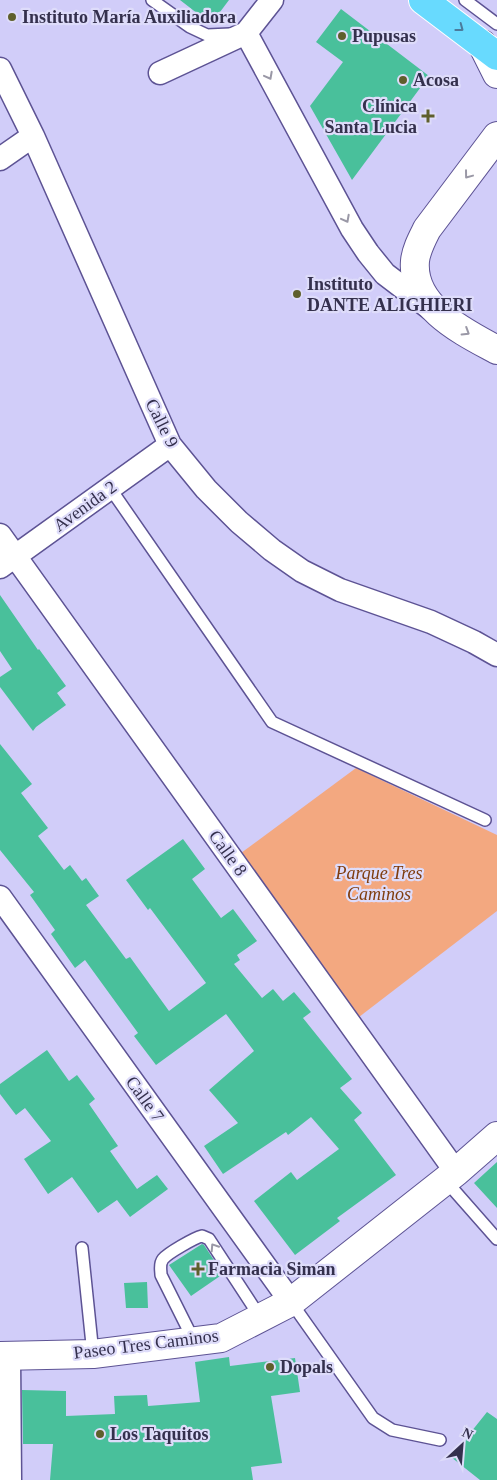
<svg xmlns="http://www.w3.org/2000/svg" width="497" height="1480" viewBox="0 0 497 1480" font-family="Georgia,serif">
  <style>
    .green { fill: #f3a880 }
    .building { fill: #49c09b }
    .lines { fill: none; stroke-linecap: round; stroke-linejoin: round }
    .service-casing { stroke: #5d5394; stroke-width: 14 }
    .minor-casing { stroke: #5d5394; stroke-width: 25 }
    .tertiary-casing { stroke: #5d5394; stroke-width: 30 }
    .primary-casing { stroke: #fff; stroke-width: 30 }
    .service { stroke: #fff; stroke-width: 11 }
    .minor { stroke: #fff; stroke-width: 22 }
    .tertiary { stroke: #fff; stroke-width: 28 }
    .primary { stroke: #68dafe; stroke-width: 28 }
    .oneway { stroke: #4b7c9d }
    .oneway2 { stroke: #9a98a6 }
    .poi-dot { fill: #5f5f2c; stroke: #dedcfa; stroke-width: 2 }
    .labels { text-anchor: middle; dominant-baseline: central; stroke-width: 4.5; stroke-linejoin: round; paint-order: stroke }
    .poi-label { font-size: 18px; font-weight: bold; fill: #34304d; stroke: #dedcfa; text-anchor: start }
    .street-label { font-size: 18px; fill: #34304d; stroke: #dedcfa }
    .park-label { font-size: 18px; font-style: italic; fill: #7f3c0e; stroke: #dedcfa }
  </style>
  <rect width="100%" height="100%" fill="#d1cdf9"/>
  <path class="green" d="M356 768 497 835V911L359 1017 241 853Z"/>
  <path class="building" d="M180 0H229L211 24Z
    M341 9 429 76 352 180 310 106 343 62 316 42Z
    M0 595 38 650 39 649 66 686 57 693 66 705 36 727 33 731 0 687V677L12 669 0 651Z
    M0 744 32 784 21 793 48 828 38 836 64 870 70 865 82 881 86 878 99 896 86 905 126 959 130 957 169 1011 206 983 150 908 148 910 126 880 183 839 205 869 192 879 221 918 233 909 257 941 237 955 240 960 234 964 262 998 273 989 283 1001 294 992 311 1012 303 1018 352 1079 340 1088 362 1113 354 1120 396 1175 337 1218 340 1221 295 1255 254 1201 291 1172 297 1180 339 1149 311 1117 288 1135 286 1132 223 1174 204 1146 238 1123 209 1090 254 1051 226 1014 156 1065 134 1036 138 1033 85 960 75 968 51 934 55 930 30 895 34 892 0 850Z
    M47 1050 69 1081 77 1075 95 1099 89 1104 118 1146 110 1151 137 1189 157 1175 168 1189 130 1217 117 1200 98 1213 72 1177 48 1194 24 1159 51 1141 25 1108 16 1115 0 1094V1084Z
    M497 1162V1208L474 1183Z
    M202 1244 204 1245 223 1274 191 1296 169 1265Z
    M147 1282 148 1308H126L124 1283Z
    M229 1357 230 1366 295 1358 300 1392 271 1396 282 1463 251 1467 253 1480H50L53 1444H23L22 1390 66 1391V1416L115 1414 114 1396 147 1395 148 1406 200 1402 195 1362Z
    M487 1412 497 1419V1480H480L451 1457Z"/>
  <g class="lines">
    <defs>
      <path id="service" d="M152 0 190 27 207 35 230 34
        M465 0 497 24
        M110 488 272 722 485 820
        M445 1180 497 1239
        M82 1248 93 1354
        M291 1302 373 1418 392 1430 440 1440
        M194 1341 161 1275C161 1270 159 1264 163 1259 168 1253 194 1238 202 1236L209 1239 260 1317"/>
      <path id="minor" d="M246 33 352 229 368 253 385 274 431 309
        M0 69 33 136 170 445 206 489 239 522 272 550 302 571 340 590 431 622 474 642 497 655
        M160 73 246 33 272 0
        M0 159 33 136
        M0 535 456 1172
        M0 567 170 445
        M0 897 291 1302
        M9 1356 10 1480"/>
      <path id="tertiary" d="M482 44 497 74
        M497 136 427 229C422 239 416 250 415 261 411 307 464 332 497 350
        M0 1356 93 1354 221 1338 291 1302 456 1172 497 1136"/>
      <path id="primary" d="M423 0 497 56"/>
    </defs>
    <use href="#service" class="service-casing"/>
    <use href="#minor" class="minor-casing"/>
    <use href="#tertiary" class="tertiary-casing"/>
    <use href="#primary" class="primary-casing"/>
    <use href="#service" class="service"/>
    <use href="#minor" class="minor"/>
    <use href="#tertiary" class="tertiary"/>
    <use href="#primary" class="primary"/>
  </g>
  <defs><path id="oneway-chevron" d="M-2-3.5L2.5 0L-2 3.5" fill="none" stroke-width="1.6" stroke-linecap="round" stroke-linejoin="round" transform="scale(1.25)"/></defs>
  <use class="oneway" href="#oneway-chevron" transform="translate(460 28) rotate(37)"/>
  <g class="oneway2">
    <use href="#oneway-chevron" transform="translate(269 76) rotate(62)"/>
    <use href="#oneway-chevron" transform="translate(468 175) rotate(127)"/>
    <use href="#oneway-chevron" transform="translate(346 219) rotate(62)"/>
    <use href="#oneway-chevron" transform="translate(466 332) rotate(32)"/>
    <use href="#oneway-chevron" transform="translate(214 1247) rotate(-123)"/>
  </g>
  <g class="poi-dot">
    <circle cx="12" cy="17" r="5"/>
    <circle cx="342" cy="36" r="5"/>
    <circle cx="403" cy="80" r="5"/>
    <path d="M425.5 108.5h5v5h5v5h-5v5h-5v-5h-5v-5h5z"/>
    <circle cx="297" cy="294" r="5"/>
    <path d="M195.5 1261.5h5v5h5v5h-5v5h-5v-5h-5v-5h5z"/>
    <circle cx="270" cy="1367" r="5"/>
    <circle cx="100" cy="1434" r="5"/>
  </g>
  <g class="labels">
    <g class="poi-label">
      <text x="22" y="17">Instituto María Auxiliadora</text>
      <text x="352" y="36">Pupusas</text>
      <text x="413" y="80">Acosa</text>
      <text x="417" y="106" text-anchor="end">Clínica<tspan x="417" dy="21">Santa Lucia</tspan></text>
      <text x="307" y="284">Instituto<tspan x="307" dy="21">DANTE ALIGHIERI</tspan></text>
      <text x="208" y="1269">Farmacia Siman</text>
      <text x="280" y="1367">Dopals</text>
      <text x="110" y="1434">Los Taquitos</text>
    </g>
    <g class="street-label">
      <text transform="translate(162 423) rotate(63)">Calle 9</text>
      <text transform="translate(85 506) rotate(-36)">Avenida 2</text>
      <text transform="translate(228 853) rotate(54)">Calle 8</text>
      <text transform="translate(145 1099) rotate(54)">Calle 7</text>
      <text transform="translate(146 1344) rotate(-7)">Paseo Tres Caminos</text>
    </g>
    <g class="park-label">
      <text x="379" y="873">Parque Tres<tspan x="379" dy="21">Caminos</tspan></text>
    </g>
  </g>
  <g transform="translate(462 1445) rotate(26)" stroke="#dedcfa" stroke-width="4" paint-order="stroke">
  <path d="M0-4L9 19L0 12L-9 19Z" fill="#34304d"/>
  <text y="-8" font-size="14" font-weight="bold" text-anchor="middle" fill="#34304d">N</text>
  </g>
</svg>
